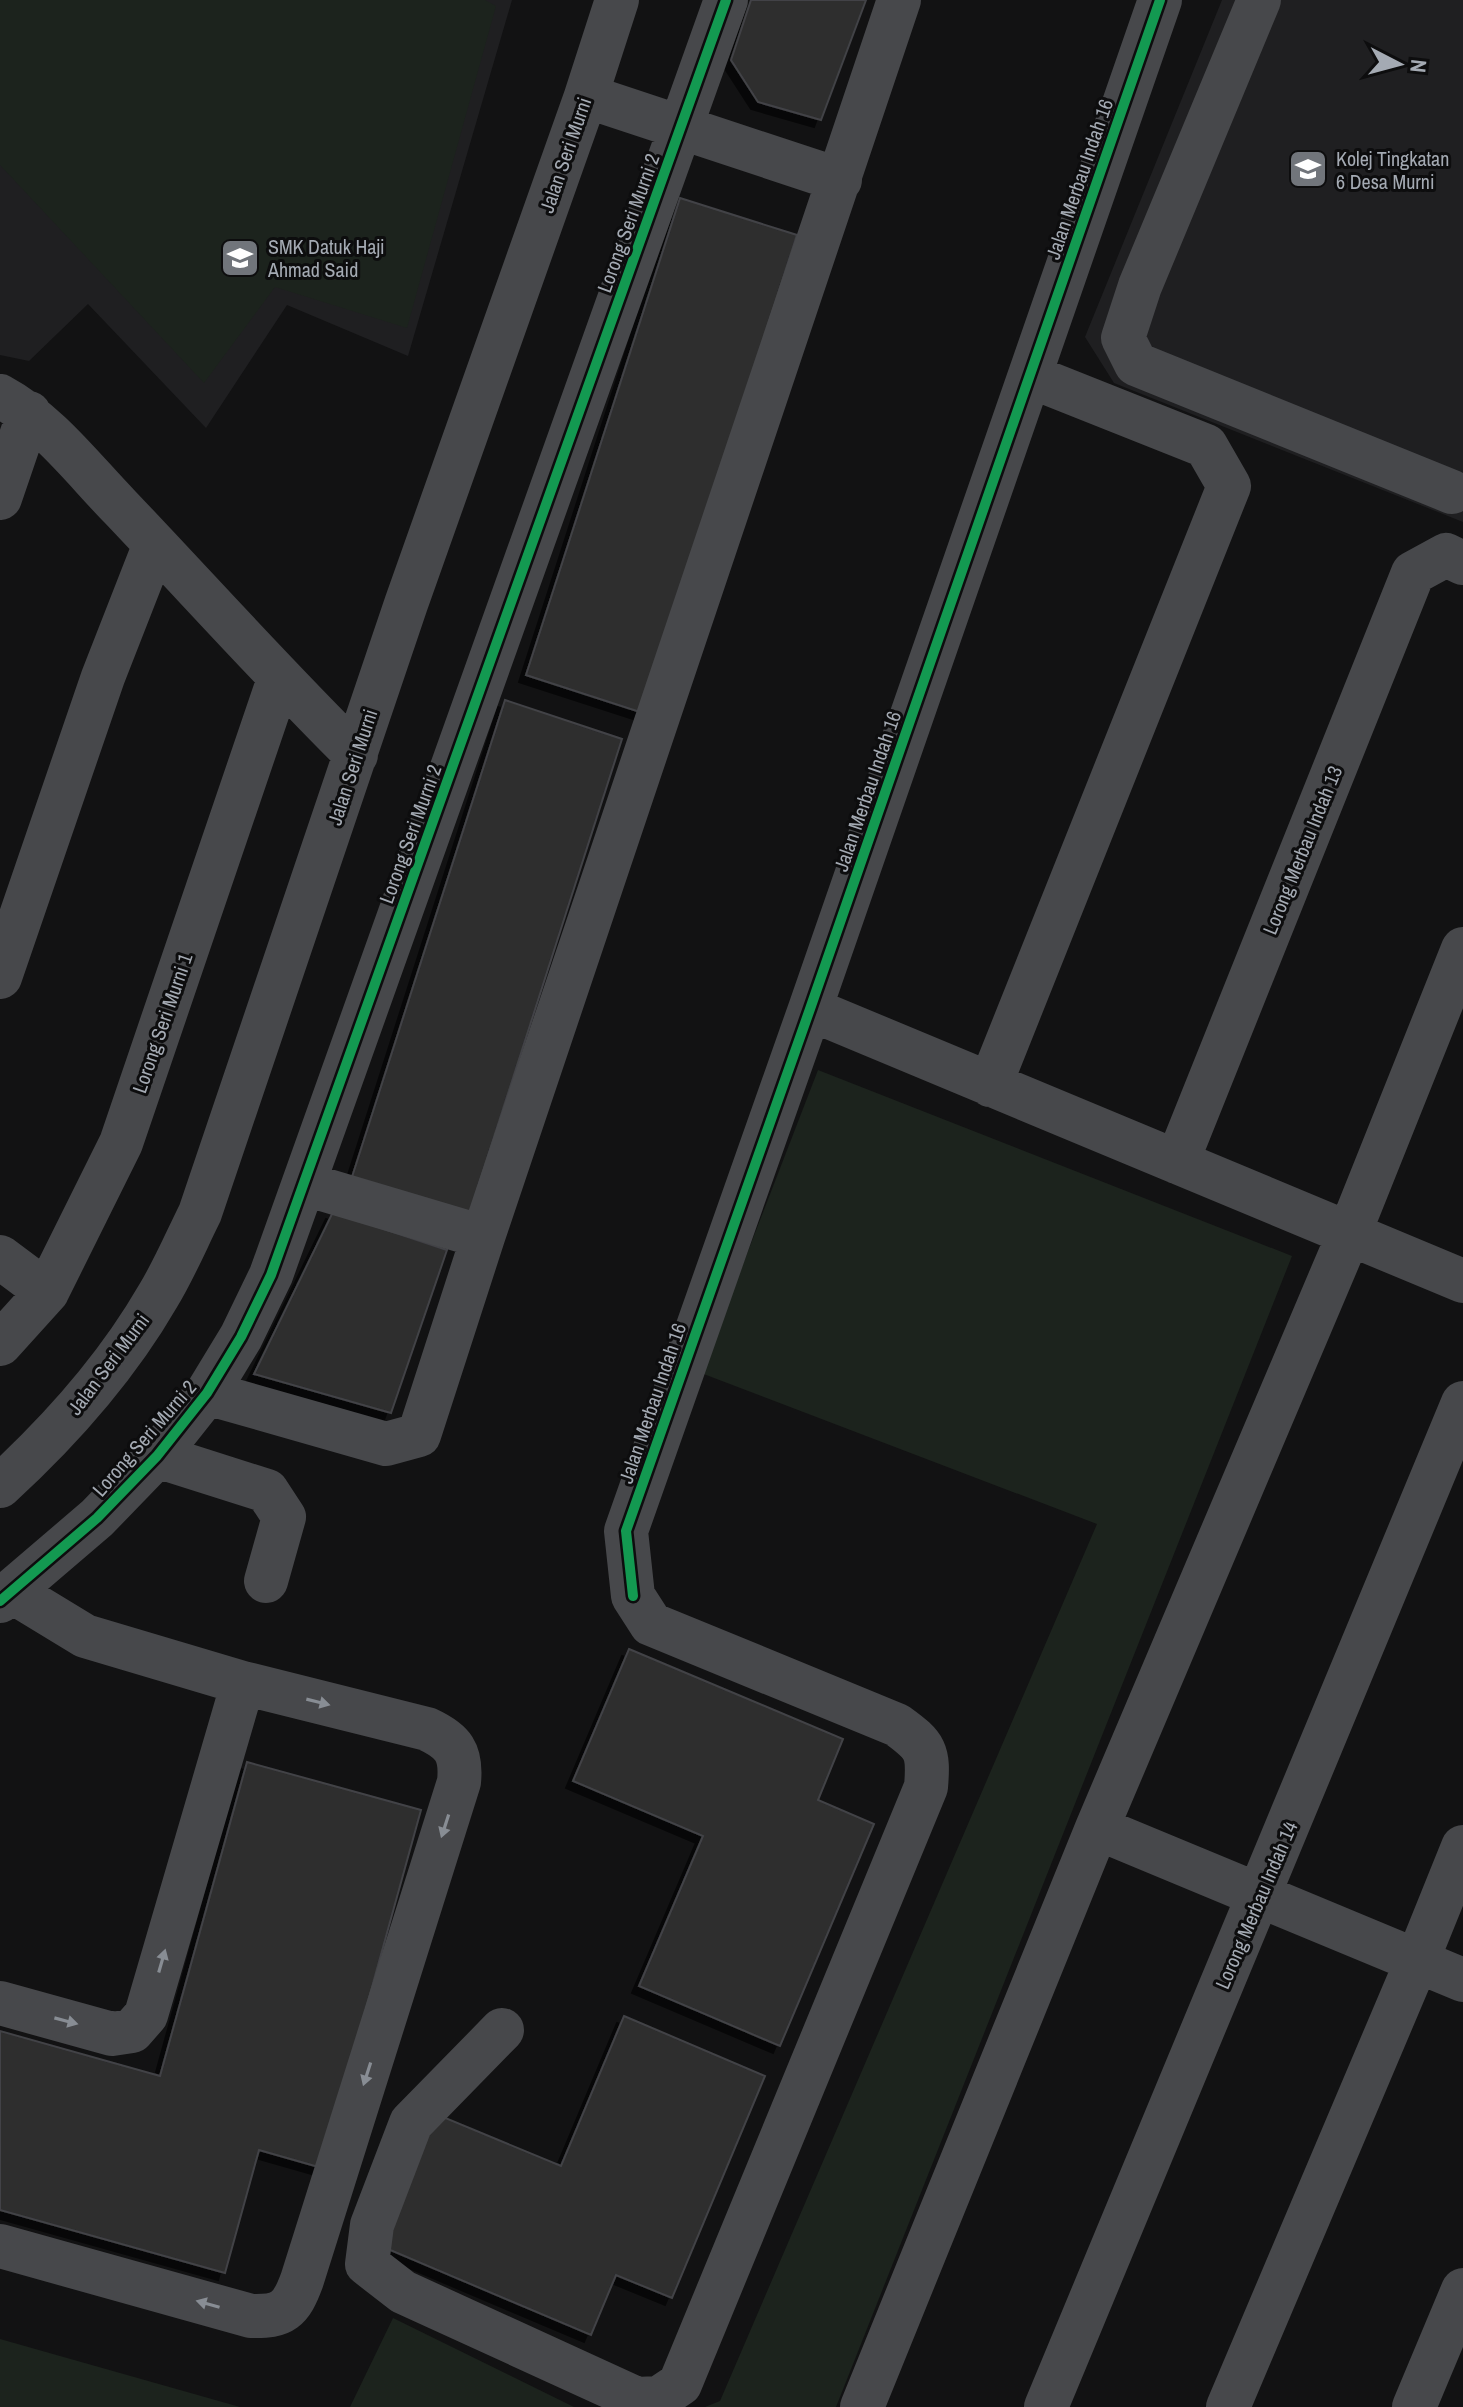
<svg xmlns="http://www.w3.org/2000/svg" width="1463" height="2407" viewBox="0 0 1463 2407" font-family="'Archivo Narrow',sans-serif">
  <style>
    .built { fill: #1f1f21 }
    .green { fill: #1c231d }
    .building { fill: #2d2d2e; stroke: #424346; stroke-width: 2; filter: url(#shadow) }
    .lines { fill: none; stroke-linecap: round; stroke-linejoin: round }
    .minor { stroke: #47484b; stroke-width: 44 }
    .cycleway-casing { stroke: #0d0d0e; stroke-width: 15 }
    .cycleway { stroke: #139951; stroke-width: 10 }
    .oneway { fill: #888d94 }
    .labels { text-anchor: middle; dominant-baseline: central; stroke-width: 6; stroke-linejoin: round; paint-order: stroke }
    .street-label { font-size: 20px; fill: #a4aab3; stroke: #0d0d0e }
    .poi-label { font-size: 20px; fill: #a4aab3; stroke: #0d0d0e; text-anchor: start }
  </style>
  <defs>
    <filter id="shadow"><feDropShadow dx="-7" dy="7" stdDeviation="0" flood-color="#0009"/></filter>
  </defs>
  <rect width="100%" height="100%" fill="#121213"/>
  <path class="built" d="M0 0H512L408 356 287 305 206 428 88 304 29 361 0 355Z
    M1222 0H1463V522L1114 383 1085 337Z"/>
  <path class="green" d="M0 0H485L496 6 407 328 275 287 204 383 0 165Z
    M818 1070 1292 1256 836 2407H705L720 2401 1097 1524 701 1373Z
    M393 2318 574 2407H350Z
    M0 2339 240 2407H0Z"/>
  <path class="building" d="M751 0H866L821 120 758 102 731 60Z
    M680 198 797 235 643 713 526 675Z
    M505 700 622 739 469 1215 352 1177Z
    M333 1212 447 1250 391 1413 254 1374Z
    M629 1649 843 1739 818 1800 874 1824 780 2046 639 1986 703 1836 573 1781Z
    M247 1762 421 1810 322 2168 259 2150 225 2273 0 2210V2031L160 2076Z
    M624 2016 765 2076 672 2298 616 2275 591 2335 376 2244 431 2112 561 2166Z"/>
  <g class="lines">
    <path class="minor" d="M1259 0 1140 286 1123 338 1136 364 1452 492
      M586 96 840 180
      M0 396C48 422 83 469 120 507 199 590 275 675 356 755
      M0 498 29 413
      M0 977 103 677 155 544
      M810 1009 1463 1281
      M990 1085 1229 486 1206 446 1030 376
      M1177 1162 1413 573 1446 555 1463 563
      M305 1184 483 1237
      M0 1257 47 1292
      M0 1344 47 1292 121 1143 279 679
      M207 1393 386 1444 419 1435 483 1237 899 0
      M157 1456 267 1491 284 1517 266 1581
      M0 1486C60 1431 117 1367 158 1296 174 1270 186 1241 200 1213L406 604 586 96 617 0
      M0 1601 97 1518 157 1456 207 1393 241 1337 271 1275 726 0
      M1097 1828 1463 1980
      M0 2003 112 2034 132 2031 146 2015 243 1683
      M502 2030 411 2123 372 2225 367 2264 403 2292 637 2399 659 2398 680 2384 926 1787C929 1751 926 1746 897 1725L651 1624 633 1596 626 1531 810 1009 1160 0
      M0 2246 251 2316C283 2317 291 2310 302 2280L459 1782C462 1752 453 1741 427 1729L243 1683 85 1636 11 1591
      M862 2407 1097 1828 1349 1234 1463 949
      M1046 2407 1463 1403
      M1228 2407 1417 1961 1463 1847
      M1414 2407 1463 2290"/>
    <defs>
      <path id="cycleway" d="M633 1596 626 1531 810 1009 1160 0
        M0 1601 97 1518 157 1456 207 1393 241 1337 271 1275 726 0"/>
    </defs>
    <use href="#cycleway" class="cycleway-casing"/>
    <use href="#cycleway" class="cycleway"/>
  </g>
  <defs><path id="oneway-solid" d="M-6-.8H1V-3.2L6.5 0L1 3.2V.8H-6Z" transform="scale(2)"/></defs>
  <g class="oneway">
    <use href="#oneway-solid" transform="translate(318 1702) rotate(14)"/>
    <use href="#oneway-solid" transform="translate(445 1826) rotate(108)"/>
    <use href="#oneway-solid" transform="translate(162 1961) rotate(-74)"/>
    <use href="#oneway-solid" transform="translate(66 2021) rotate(15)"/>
    <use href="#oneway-solid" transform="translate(367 2074) rotate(108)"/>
    <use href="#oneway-solid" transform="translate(208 2304) rotate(-164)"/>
  </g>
  <defs>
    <symbol id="university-square" viewBox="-11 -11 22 22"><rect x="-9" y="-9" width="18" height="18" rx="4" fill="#71757b" stroke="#0d0d0e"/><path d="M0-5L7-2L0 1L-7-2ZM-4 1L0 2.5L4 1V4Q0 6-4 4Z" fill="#fff"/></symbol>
    <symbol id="school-square" viewBox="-11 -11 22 22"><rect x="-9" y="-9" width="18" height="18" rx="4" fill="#71757b" stroke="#0d0d0e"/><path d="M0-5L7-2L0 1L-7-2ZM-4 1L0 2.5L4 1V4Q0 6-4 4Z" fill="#fff"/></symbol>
  </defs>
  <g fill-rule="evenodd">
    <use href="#university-square" x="1286" y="147" width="44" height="44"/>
    <use href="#school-square" x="218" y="236" width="44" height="44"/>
  </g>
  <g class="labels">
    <g class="street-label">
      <text transform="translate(565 155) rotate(-71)">Jalan Seri Murni</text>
      <text transform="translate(1079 179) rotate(-71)">Jalan Merbau Indah 16</text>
      <text transform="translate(628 223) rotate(-70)">Lorong Seri Murni 2</text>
      <text transform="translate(352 767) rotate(-72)">Jalan Seri Murni</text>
      <text transform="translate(867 791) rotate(-71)">Jalan Merbau Indah 16</text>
      <text transform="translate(410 834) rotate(-70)">Lorong Seri Murni 2</text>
      <text transform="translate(1302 850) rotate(-68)">Lorong Merbau Indah 13</text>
      <text transform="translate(162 1023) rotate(-71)">Lorong Seri Murni 1</text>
      <text transform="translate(108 1364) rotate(-53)">Jalan Seri Murni</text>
      <text transform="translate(652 1403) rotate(-71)">Jalan Merbau Indah 16</text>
      <text transform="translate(144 1438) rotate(-49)">Lorong Seri Murni 2</text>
      <text transform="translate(1256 1905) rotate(-67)">Lorong Merbau Indah 14</text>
    </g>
    <g class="poi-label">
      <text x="1336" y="158">Kolej Tingkatan<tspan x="1336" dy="23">6 Desa Murni</tspan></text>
      <text x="268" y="246">SMK Datuk Haji<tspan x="268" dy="23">Ahmad Said</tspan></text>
    </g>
  </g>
  <g transform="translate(1399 64) rotate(96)" stroke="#0d0d0e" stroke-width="6" paint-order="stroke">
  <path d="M0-6L14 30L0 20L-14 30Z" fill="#a4aab3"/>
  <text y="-12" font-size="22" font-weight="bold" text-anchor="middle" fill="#a4aab3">N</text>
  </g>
</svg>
